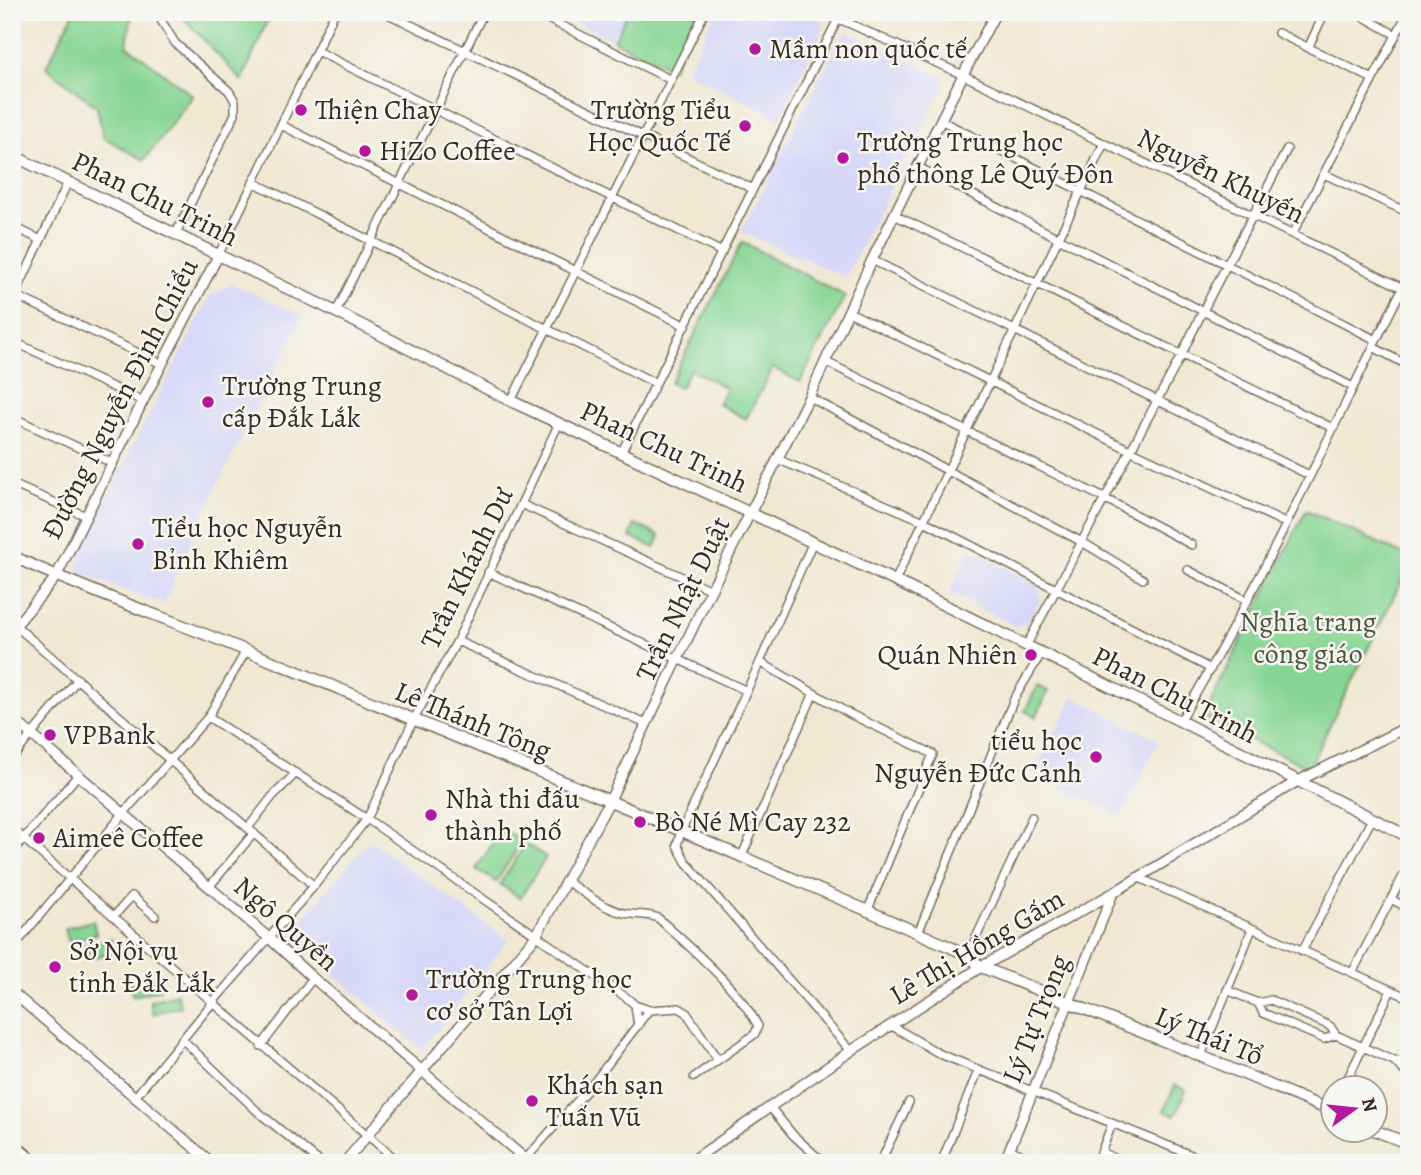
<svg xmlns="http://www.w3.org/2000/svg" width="1421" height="1175" viewBox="0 0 1421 1175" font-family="Alegreya,serif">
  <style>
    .built { fill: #d7d7f8 }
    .green { fill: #87d594; stroke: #618059; stroke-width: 2 }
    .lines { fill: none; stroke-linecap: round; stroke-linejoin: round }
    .minor-casing { stroke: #7a6c5d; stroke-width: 10 }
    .tertiary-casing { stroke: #7a6c5d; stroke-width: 12 }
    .secondary-casing { stroke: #7a6c5d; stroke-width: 13 }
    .primary-casing { stroke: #7a6c5d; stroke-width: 14 }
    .minor { stroke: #fff; stroke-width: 7 }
    .tertiary { stroke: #fff; stroke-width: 9 }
    .secondary { stroke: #fff; stroke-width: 10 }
    .primary { stroke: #fff; stroke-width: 10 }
    .poi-dot { fill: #b5179e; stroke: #f6f6f2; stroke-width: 2.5 }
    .labels { text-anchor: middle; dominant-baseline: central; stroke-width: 5; stroke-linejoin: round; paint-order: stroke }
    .poi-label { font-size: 28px; fill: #3b2a1e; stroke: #f6f6f2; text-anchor: start }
    .street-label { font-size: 28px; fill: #3b2a1e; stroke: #f6f6f2 }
    .park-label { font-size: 28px; fill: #4e553c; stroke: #f6f6f2 }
  </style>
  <rect width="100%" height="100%" fill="#f6f6f2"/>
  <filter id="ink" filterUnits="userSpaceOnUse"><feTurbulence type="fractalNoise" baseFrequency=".0143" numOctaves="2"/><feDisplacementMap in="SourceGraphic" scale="14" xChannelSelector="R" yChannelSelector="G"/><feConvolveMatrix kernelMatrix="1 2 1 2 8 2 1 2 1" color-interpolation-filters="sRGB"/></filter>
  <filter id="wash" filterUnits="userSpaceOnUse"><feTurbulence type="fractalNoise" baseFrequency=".00686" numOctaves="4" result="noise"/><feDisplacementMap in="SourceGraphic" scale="28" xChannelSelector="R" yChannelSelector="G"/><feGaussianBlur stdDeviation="1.57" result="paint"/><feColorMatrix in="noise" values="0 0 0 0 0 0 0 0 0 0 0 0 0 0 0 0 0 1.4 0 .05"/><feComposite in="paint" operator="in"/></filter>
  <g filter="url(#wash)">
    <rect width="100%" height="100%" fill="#f0e8d3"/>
    <path class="built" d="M554 12H628L614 41Z
      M716 12H806L822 20 824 26 780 118 686 72Z
      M848 32 941 76 945 84 845 277 741 232 842 35Z
      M232 284 303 316 198 524 164 604 80 573 76 564 112 487 210 296Z
      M970 550 1037 584 1041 597 1029 622 1015 626 949 592Z
      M1074 697 1159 740 1121 816 1033 773Z
      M369 840 508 940 422 1050 289 935Z"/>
    <path class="green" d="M74 12H132L127 45 193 96 144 160 103 137 97 107 46 67Z
      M179 12H271L242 81 179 13Z
      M628 12H699L672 69 614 41Z
      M742 242 845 296 800 382 773 368 746 419 718 404 726 388 690 369 680 388 670 383Z
      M1306 510 1409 557V566L1311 763 1305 766 1207 719 1206 711Z
      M635 524 660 536 655 548 630 537Z
      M1037 686 1048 691 1036 717 1025 711Z
      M502 829 522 841 496 882 476 869Z
      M526 844 546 857 520 898 500 884Z
      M93 921 96 934 69 942 65 928Z
      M111 939 114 952 86 959 83 946Z
      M157 976 160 989 133 996 129 984Z
      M177 994 181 1006 153 1014 150 1001Z
      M1175 1085 1186 1090 1175 1116 1164 1111Z"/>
  </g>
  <g filter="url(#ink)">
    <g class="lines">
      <defs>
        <path id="minor" d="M156 12 175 43 229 91 235 101V114L175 235
          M384 12 753 189
          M534 12 671 80
          M824 12 963 75 1409 291
          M1355 12 1396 35
          M1278 33 1373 79
          M1308 48 1325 12
          M317 51 722 252
          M940 120 1376 340
          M281 125 686 326
          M918 167 1353 387
          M1324 174 1409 213
          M253 182 655 383
          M894 215C1041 284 1186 358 1333 428
          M12 226 41 240
          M1293 233 1408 12
          M218 256 335 12
          M872 260 1309 475
          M12 294 162 364
          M12 302 68 182
          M336 312 484 12
          M849 312 1130 450 1285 523
          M12 341 143 401
          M1373 347 1409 366
          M826 362 1104 498 1192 545
          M809 397 1082 542 1143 579
          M511 401 705 12
          M12 417 112 463
          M621 453 838 19
          M777 459 924 521 1211 669
          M12 484 86 516
          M521 504 711 590
          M812 544 760 662 681 832 677 845 686 862 851 1051
          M1188 570 1248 601
          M488 572 747 691
          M895 581 1104 143
          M16 626 314 886
          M457 641 646 724
          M1026 646 1181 356C1214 285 1253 218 1287 149
          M760 662 850 714 933 754 867 912
          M208 717 367 819 627 998 635 1005 638 1026
          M1180 721C1263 582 1329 433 1402 289
          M12 758 78 679
          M248 828 272 797 296 773
          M12 829C142 940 270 1053 400 1163
          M12 852 78 775
          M741 858 814 693
          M1137 877 1409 998
          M566 881C583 892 600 906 620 912 632 916 646 913 658 918 690 947 739 989 758 1026L755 1034 694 1077
          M209 887 254 833
          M1391 899 1409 909
          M114 916 132 896 155 916
          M918 933 1014 699 1041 654
          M12 949 123 814 208 717 246 651
          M1302 951 1372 819
          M968 955 1032 817
          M1352 973 1409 865
          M1227 990 1258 1003 1271 1000 1330 1026 1336 1035 1363 1047 1394 1061H1409
          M1258 1003 1263 1013 1324 1039 1336 1035
          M635 1005 649 1010 679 1008 686 1012 718 1060
          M892 1026 940 1054 1211 1163
          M182 1039 257 1111 321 1163
          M261 1046 313 978
          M1201 1056 1252 929
          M1394 1061 1409 1076
          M1343 1088 1391 990
          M135 1097 213 1002 314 886 367 819 413 721 457 641 559 423
          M770 1107 793 1135 824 1163
          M1009 1149 1040 1163
          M1102 1152 1123 1163
          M523 1162 595 1081 649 1010
          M880 1163 909 1102
          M941 1163 978 1071
          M1097 1163 1112 1124"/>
        <path id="tertiary" d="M12 630 56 577 143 401 218 256
          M12 718 270 939 313 978 530 1163
          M12 992 212 1163
          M344 1163 536 936 609 802 711 590 809 397 872 260 963 75 996 12
          M689 1163 851 1051 981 967 1113 893 1296 782 1409 726
          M1004 1163 1113 893"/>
        <path id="secondary" d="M12 155 336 312 511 401 895 581 1180 721 1409 837
          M12 556C89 592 169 619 247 651 488 750 730 849 968 955L981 967 1201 1056 1334 1112
          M1374 1130 1409 1144"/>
        <path id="primary" d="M12 1143 35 1163"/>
      </defs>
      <use href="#minor" class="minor-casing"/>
      <use href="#tertiary" class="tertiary-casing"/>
      <use href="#secondary" class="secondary-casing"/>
      <use href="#primary" class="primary-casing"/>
      <use href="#minor" class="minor"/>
      <use href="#tertiary" class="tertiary"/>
      <use href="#secondary" class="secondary"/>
      <use href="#primary" class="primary"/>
    </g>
  </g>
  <g class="poi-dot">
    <circle cx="755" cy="49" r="7"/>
    <circle cx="301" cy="110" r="7"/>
    <circle cx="745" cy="126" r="7"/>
    <circle cx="365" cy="151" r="7"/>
    <circle cx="843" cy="158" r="7"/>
    <circle cx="208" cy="402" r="7"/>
    <circle cx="138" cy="544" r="7"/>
    <circle cx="1031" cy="655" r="7"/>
    <circle cx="50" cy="735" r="7"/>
    <circle cx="1096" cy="757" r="7"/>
    <circle cx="431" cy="815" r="7"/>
    <circle cx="640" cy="822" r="7"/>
    <circle cx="39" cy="838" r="7"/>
    <circle cx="55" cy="967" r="7"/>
    <circle cx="412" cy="995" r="7"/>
    <circle cx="532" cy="1101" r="7"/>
  </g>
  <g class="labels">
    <g class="poi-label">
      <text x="769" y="49">Mầm non quốc tế</text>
      <text x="315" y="110">Thiện Chay</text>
      <text x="731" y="110" text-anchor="end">Trường Tiểu<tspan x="731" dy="32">Học Quốc Tế</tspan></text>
      <text x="857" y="142">Trường Trung học<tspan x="857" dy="32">phổ thông Lê Quý Đôn</tspan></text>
      <text x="379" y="151">HiZo Coffee</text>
      <text x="222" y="386">Trường Trung<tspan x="222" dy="32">cấp Đắk Lắk</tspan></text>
      <text x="152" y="528">Tiểu học Nguyễn<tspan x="152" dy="32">Bỉnh Khiêm</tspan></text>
      <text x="1017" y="655" text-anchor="end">Quán Nhiên</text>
      <text x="64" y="735">VPBank</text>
      <text x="1082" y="741" text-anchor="end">tiểu học<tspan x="1082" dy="32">Nguyễn Đức Cảnh</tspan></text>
      <text x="445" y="799">Nhà thi đấu<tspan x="445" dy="32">thành phố</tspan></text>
      <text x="654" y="822">Bò Né Mì Cay 232</text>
      <text x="53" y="838">Aimeê Coffee</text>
      <text x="69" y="951">Sở Nội vụ<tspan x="69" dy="32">tỉnh Đắk Lắk</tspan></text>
      <text x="426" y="979">Trường Trung học<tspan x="426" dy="32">cơ sở Tân Lợi</tspan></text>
      <text x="546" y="1085">Khách sạn<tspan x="546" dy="32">Tuấn Vũ</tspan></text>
    </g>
    <g class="street-label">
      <text transform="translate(1221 176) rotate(26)">Nguyễn Khuyến</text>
      <text transform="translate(155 199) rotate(26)">Phan Chu Trinh</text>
      <text transform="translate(120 399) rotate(-63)">Đường Nguyễn Đình Chiểu</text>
      <text transform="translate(664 447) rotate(25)">Phan Chu Trinh</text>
      <text transform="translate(467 568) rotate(-64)">Trần Khánh Dư</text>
      <text transform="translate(683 599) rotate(-64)">Trần Nhật Duật</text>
      <text transform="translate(1175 695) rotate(27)">Phan Chu Trinh</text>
      <text transform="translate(473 721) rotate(22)">Lê Thánh Tông</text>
      <text transform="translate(286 924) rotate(41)">Ngô Quyền</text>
      <text transform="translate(977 947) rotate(-31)">Lê Thị Hồng Gấm</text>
      <text transform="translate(1036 1019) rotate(-68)">Lý Tự Trọng</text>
      <text transform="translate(1209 1036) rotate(22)">Lý Thái Tổ</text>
    </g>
    <g class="park-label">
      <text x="1308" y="622">Nghĩa trang<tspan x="1308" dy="32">công giáo</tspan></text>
    </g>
  </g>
  <rect width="1421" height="1175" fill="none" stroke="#f6f6f2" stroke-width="42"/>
  <g transform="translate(1354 1109) rotate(75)"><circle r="33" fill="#f6f6f2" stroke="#aba49d" stroke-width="2"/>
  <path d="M0-5L12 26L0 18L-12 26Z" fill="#b5179e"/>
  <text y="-10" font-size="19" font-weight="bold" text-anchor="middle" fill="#3b2a1e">N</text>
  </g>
</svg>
